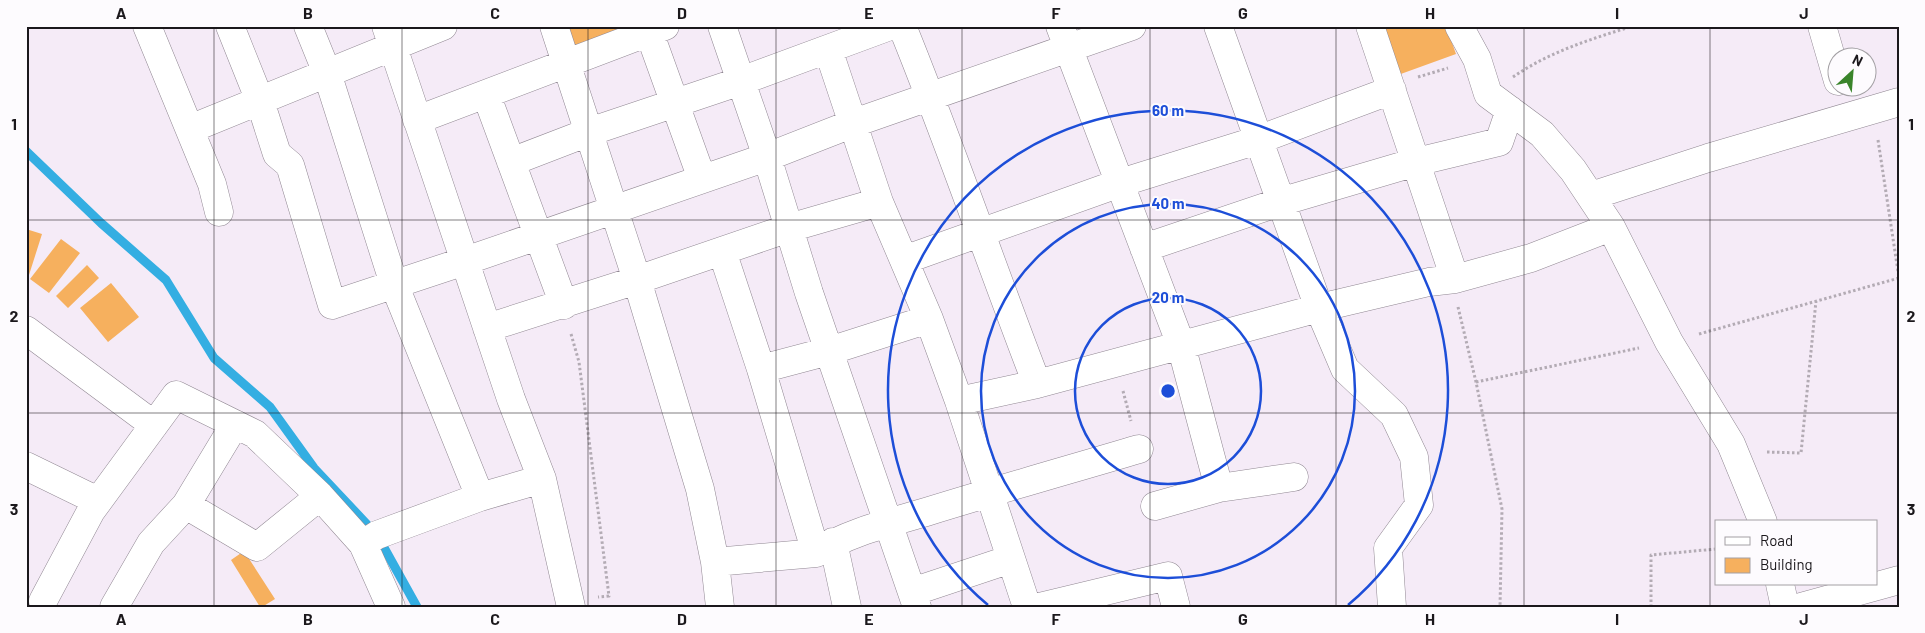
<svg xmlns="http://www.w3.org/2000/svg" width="1925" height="633" viewBox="0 0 1925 633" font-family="Barlow,sans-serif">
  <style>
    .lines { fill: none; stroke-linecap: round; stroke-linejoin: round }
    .stream { stroke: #34aee2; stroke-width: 9 }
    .building { fill: #f6b05e }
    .street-casing { stroke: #918893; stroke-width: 29 }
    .path { stroke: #b3abb4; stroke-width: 3; stroke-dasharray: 2.5 2.5; stroke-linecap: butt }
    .street { stroke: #fff; stroke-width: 28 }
    .grid { fill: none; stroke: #1b181c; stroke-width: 1; stroke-opacity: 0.55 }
    .ring { fill: none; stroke: #1d4ed8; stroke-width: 2.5 }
    .centre { fill: #1d4ed8; stroke: #fdfbfe; stroke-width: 2.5 }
    .ring-label { font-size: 15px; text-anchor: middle; font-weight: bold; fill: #1d4ed8; stroke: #fdfbfe; stroke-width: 4; stroke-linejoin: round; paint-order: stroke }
    .neatline { fill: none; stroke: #1b181c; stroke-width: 2 }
    .grid-label { font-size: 16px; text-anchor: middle; font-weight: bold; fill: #1b181c }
  </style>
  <rect width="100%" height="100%" fill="#f5ebf7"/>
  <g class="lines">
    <path class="stream" d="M26 151 101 223 166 280 214 358 270 407 314 468 377 535 417 607"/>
  </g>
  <path class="building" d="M567 26H636L575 48Z
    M1380 26H1446L1456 54 1398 75Z
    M26 229 42 234 29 275H26Z
    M61 239 80 253 49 293 30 279Z
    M87 265 99 278 68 308 56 296Z
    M111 283 139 317 108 342 80 308Z
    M244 551 275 599 262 607H260L231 560Z"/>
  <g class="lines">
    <defs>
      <path id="street" d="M147 26 212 184 219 212
        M230 26 260 101 277 154 290 165 332 305 465 261 767 157 854 123 1132 26
        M308 26 327 73 394 284 480 497
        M386 26 511 399 542 479 571 607
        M554 26 637 280 700 489 715 562 720 607
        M647 26 702 179
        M722 26 767 157 809 293 917 607
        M902 26C950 144 991 265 1037 384L959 401 1027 607
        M1060 26 1181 345 1219 488
        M1218 26 1319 308 1345 369 1394 415 1414 457 1419 505 1388 548 1392 607
        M1370 26 1455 279
        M1459 26 1477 59 1488 94 1542 134 1573 170 1611 227 1669 342 1731 444 1763 522
        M1822 26 1838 81
        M828 49 879 202 929 319 959 401
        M486 94 564 305
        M417 120 665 26
        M190 129 443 26
        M511 162 589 132 741 81 890 26
        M1591 196 1708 158 1899 102
        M1144 248 1280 202 1416 162 1499 142 1510 110
        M904 260 1120 183 1258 140 1392 90
        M487 328 637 280 789 228 879 202
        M26 330 154 425
        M761 369 829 351 929 319
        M1037 384 1319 308 1429 282 1455 279 1531 258 1611 227
        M26 466 98 501
        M186 505 257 547 320 496
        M1155 506 1219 488 1294 477
        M833 542 847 607
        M363 544 377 535 480 497 542 479
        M816 553C849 532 889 523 926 512 997 490 1068 470 1139 449
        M715 562 816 553 761 369 722 251
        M1780 584 1785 607
        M912 592 1011 559
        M43 601 91 511 176 395 255 434 320 496 363 544 391 607
        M114 607 151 543 186 505 235 424
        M1039 607 1168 576 1176 607
        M1801 607 1899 580"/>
    </defs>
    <use href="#street" class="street-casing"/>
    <path class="path" d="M1418 77 1448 68
      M1513 77C1549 52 1591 39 1633 26
      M1878 140 1899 278
      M1458 307 1476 382 1502 509 1500 607
      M571 334 579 362 609 596 598 597
      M1699 334 1899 278
      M1476 382 1639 348
      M1123 391 1131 421
      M1767 452 1801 453 1816 301
      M1651 607V555L1716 549"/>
    <use href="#street" class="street"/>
  </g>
  <path class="grid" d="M214 26V607M402 26V607M588 26V607M776 26V607M962 26V607M1150 26V607M1336 26V607M1524 26V607M1710 26V607M26 220H1899M26 413H1899"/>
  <g class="ring">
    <circle cx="1168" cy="391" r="93"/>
    <circle cx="1168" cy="391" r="187"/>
    <path d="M988 605A280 280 0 1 1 1348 605"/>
  </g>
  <circle cx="1168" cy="391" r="8" class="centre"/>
  <g class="ring-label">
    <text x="1168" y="116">60 m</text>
    <text x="1168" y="209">40 m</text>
    <text x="1168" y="303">20 m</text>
  </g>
  <rect width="1925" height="633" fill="none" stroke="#fdfbfe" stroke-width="55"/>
  <rect x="1715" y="520" width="162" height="65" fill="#fdfbfe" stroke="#a3a0a4"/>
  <rect x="1725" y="537" width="25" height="8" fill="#ffffff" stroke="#a3a0a4"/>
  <text x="1760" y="546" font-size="15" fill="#1b181c">Road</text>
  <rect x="1725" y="558" width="25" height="15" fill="#f6b05e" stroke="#a3a0a4"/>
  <text x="1760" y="570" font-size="15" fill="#1b181c">Building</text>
  <g transform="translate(1852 72) rotate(26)"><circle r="24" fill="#fdfbfe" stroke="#a3a0a4"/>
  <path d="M0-4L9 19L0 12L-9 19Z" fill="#3a842b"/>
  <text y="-8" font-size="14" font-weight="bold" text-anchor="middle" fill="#1b181c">N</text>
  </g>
  <rect x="28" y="28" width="1870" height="578" class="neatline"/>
  <g class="grid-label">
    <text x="121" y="19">A</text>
    <text x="308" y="19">B</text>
    <text x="495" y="19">C</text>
    <text x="682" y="19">D</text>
    <text x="869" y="19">E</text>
    <text x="1056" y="19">F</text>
    <text x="1243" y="19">G</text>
    <text x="1430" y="19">H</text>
    <text x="1617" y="19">I</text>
    <text x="1804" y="19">J</text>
    <text x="14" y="130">1</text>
    <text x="1911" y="130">1</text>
    <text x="14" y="322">2</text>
    <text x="1911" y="322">2</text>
    <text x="14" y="515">3</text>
    <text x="1911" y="515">3</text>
    <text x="121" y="625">A</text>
    <text x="308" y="625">B</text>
    <text x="495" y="625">C</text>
    <text x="682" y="625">D</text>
    <text x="869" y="625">E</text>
    <text x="1056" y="625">F</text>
    <text x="1243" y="625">G</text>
    <text x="1430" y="625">H</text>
    <text x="1617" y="625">I</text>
    <text x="1804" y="625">J</text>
  </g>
</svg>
